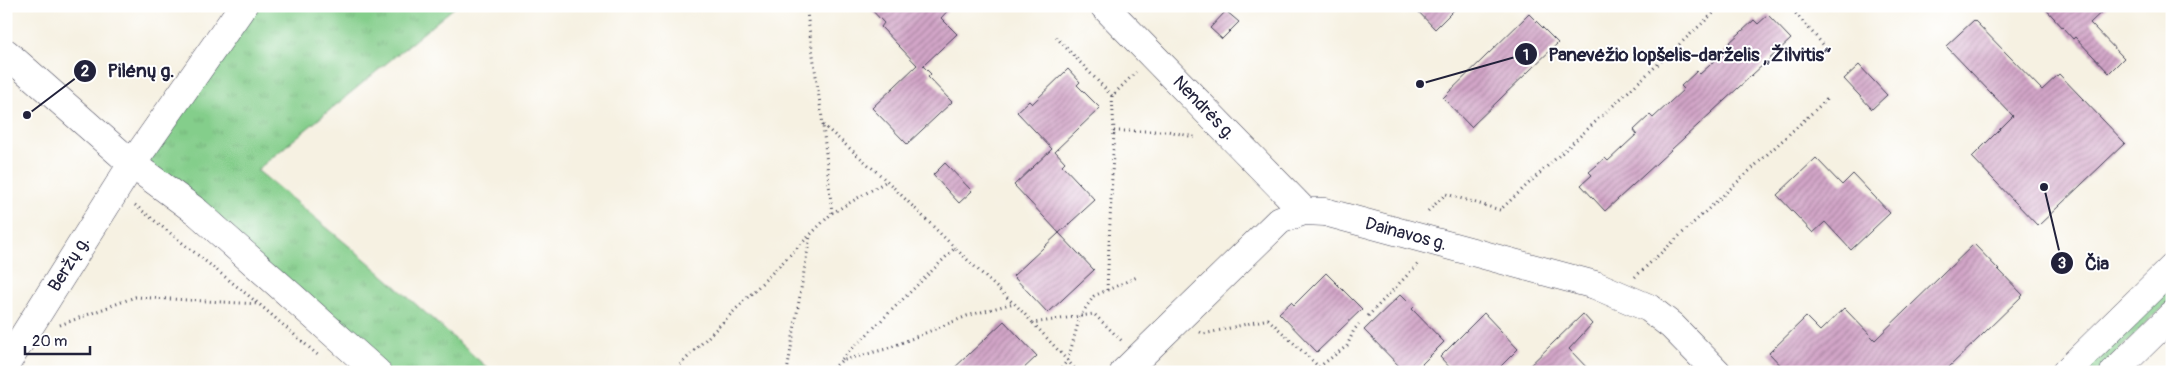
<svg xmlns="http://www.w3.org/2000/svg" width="2178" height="378" viewBox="0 0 2178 378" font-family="Pangolin,sans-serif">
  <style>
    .grass { fill: url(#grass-tufts); stroke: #537863 }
    .building { fill: url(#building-hatch) }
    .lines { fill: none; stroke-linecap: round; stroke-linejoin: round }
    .minor-casing { stroke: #424154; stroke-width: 29 }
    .major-casing { stroke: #424154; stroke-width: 29 }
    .path { stroke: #424154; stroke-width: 3; stroke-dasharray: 1 4; stroke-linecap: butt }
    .minor { stroke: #fff; stroke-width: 28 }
    .major { stroke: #fff; stroke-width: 28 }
    .labels { text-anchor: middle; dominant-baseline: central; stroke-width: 4; stroke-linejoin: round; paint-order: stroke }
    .street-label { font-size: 18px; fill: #22223b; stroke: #fff }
    .leader { fill: none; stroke: #22223b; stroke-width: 2 }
    .callout-dot { fill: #22223b; stroke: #fff; stroke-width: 2 }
    .mark-label { font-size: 15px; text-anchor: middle; font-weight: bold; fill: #fff }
    .callout-label { font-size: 19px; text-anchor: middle; font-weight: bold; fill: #22223b; stroke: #fff; stroke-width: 4; stroke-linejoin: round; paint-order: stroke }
  </style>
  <defs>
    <pattern id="grass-tufts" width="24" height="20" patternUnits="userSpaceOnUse" patternTransform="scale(1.25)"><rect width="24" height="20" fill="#84ce8b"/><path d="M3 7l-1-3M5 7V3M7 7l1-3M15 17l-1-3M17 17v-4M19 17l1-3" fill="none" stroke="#72b179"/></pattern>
    <pattern id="building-hatch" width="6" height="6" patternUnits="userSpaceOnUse" patternTransform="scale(1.25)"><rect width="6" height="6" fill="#d2a5c7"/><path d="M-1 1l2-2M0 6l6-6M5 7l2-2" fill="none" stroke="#aa86a3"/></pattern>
  </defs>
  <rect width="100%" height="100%" fill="#fff"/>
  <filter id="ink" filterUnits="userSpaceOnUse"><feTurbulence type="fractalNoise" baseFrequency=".02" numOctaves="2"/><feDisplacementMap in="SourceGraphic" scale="10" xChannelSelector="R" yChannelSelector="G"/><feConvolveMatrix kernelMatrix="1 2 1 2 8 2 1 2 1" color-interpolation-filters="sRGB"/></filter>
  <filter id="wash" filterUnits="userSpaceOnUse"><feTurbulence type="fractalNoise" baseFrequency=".0096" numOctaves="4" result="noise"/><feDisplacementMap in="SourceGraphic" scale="20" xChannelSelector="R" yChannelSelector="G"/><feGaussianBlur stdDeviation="1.12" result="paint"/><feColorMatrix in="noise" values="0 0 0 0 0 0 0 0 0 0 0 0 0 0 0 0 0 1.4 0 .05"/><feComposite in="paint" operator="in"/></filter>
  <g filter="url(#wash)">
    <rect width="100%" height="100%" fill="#f6f1e2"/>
    <path class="grass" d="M243 6H456L257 170 366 260 492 372H377L132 164Z
      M2172 285V298L2097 372H2084Z"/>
    <g id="blocks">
      <path class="building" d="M868 6H952L941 18 957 34 923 66 931 74 928 77 952 102 907 144 872 108 917 65 881 27 884 23Z
        M1413 6H1458L1435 29Z
        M2043 6H2108L2090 23 2124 58 2109 73 2075 37 2073 39Z
        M1226 11 1239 22 1222 39 1210 28Z
        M1529 14 1558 43 1471 127 1443 98Z
        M1768 15 1791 39 1605 211 1581 185 1592 175 1589 172 1605 158 1608 161 1637 134 1634 130 1650 115 1653 118 1684 89 1681 86 1697 71 1700 74 1730 47 1728 44 1754 20 1758 24Z
        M1974 20 2042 90 2059 74 2125 143 2038 226 1972 157 2013 116 1946 46Z
        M1859 65 1887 95 1872 109 1844 79Z
        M1068 69 1080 82 1077 85 1100 108 1055 151 1065 162 1062 165 1095 200 1059 233 1094 270 1048 313 1013 276 1059 233 1014 185 1052 149 1017 112 1029 101 1032 104Z
        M1816 158 1842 185 1853 174 1890 213 1851 250 1825 222 1813 233 1777 195Z
        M945 163 972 191 959 203 933 175Z
        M1974 244 2023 295 1944 372H1787L1769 353 1806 317 1820 331 1844 308 1875 340Z
        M1326 273 1362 309 1317 352 1279 313 1291 302 1294 305Z
        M1401 294 1414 307 1412 309 1444 342 1414 372H1405L1364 330Z
        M1484 313 1518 349 1495 372H1454L1440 357Z
        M1583 314 1592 324 1569 349 1591 372H1523Z
        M1004 321 1037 356 1020 372H950Z"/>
    </g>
  </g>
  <g filter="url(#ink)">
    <use href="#blocks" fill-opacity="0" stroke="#424154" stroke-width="1"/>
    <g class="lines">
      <defs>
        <path id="minor" d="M1104 6 1304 211
          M6 53 132 164 197 212 377 372
          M1124 372 1280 220 1304 211 1325 212 1595 285 1649 308 1672 326 1717 372"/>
        <path id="major" d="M6 364 132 164 243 6
          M2066 372 2172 268
          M2114 372 2172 315"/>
      </defs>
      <use href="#minor" class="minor-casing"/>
      <use href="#major" class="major-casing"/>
      <path class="path" d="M806 6 823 125 887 181 955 248
        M1789 6 1828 50
        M1056 37 1112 96 1136 72
        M1112 96 1114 131H1168L1198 138
        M135 205 259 304 320 357
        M1428 211 1446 194 1500 210 1721 6
        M832 213 887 181
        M1635 277 1827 99
        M1107 290 1114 131
        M1368 316 1419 263
        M1033 323 1078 372
        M60 325 135 297 258 304
        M1200 332 1204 334 1268 319 1319 367 1347 346 1354 330 1359 324
        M842 359 955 248 1013 303
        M2161 367 2165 372
        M673 372 832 213 823 125
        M787 372 810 236
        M829 372 841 361 886 349 967 316 1014 303 1033 323 1094 314 1122 341
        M1058 372 1068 360 1080 316 1094 296 1137 277"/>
      <use href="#minor" class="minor"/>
      <use href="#major" class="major"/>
    </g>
  </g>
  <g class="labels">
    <g class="street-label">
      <text transform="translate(1204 108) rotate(46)">Nendrės g.</text>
      <text transform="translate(1406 234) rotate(15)">Dainavos g.</text>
      <text transform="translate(69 264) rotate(-58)">Beržų g.</text>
    </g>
  </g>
  <path class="leader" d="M1420 84L1526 54M27 115L85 71M2044 187L2062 263"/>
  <g class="callout-dot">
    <circle cx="1420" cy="84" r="5"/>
    <circle cx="27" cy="115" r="5"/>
    <circle cx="2044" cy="187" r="5"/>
    <circle cx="1526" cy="54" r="12"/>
    <circle cx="85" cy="71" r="12"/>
    <circle cx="2062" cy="263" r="12"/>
  </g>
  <g class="mark-label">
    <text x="1526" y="60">1</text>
    <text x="85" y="76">2</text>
    <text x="2062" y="268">3</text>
  </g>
  <g class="callout-label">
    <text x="1690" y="61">Panevėžio lopšelis-darželis „Žilvitis“</text>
    <text x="141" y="77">Pilėnų g.</text>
    <text x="2097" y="270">Čia</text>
  </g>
  <rect width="2178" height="378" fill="none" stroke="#fff" stroke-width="25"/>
  <path d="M25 346v8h65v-8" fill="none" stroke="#22223b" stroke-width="2.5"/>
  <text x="32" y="346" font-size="15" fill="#22223b" stroke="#ffffff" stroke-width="4" paint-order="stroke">20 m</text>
</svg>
